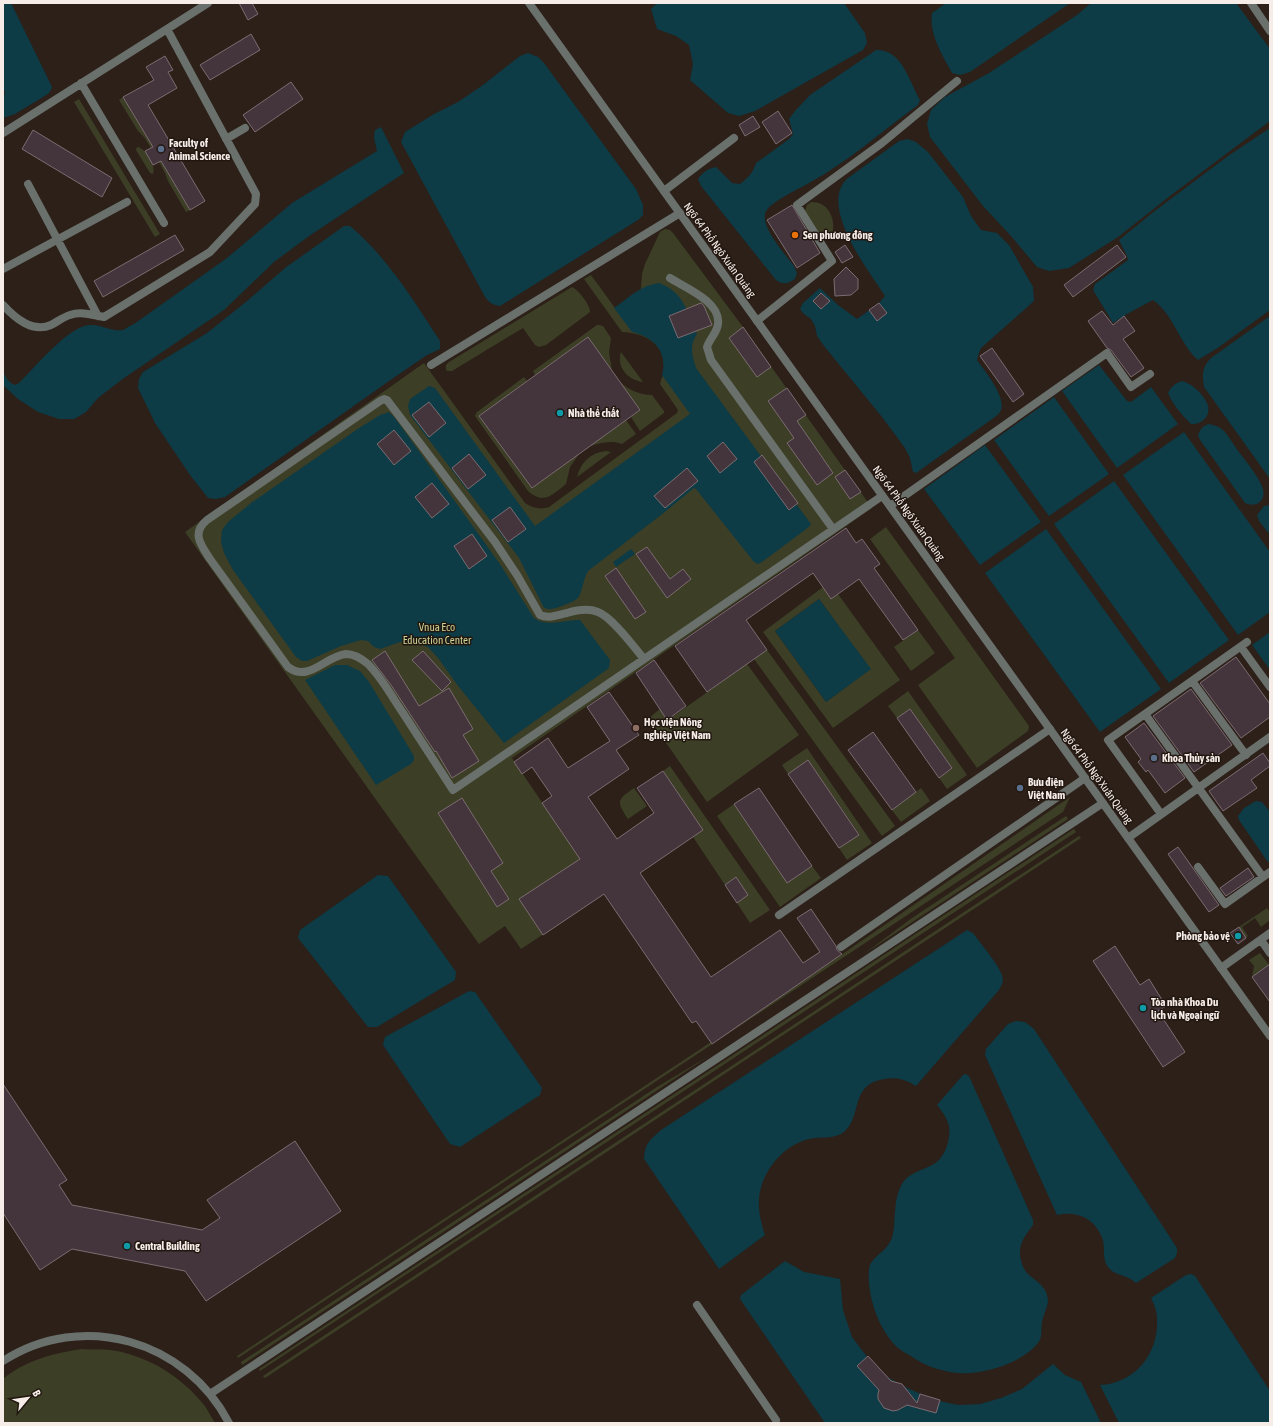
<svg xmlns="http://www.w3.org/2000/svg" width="1273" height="1426" viewBox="0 0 1273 1426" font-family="'Asap Condensed',sans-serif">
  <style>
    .green { fill: #3c3f25; fill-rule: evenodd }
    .water { fill: #0d3b46 }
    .building { fill: #43353b; stroke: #7c6c72 }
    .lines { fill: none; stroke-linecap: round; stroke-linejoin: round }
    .lane { stroke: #6a706c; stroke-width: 8 }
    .street { stroke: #6a706c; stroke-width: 8 }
    .service-dot { fill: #5c6f8a; stroke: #221710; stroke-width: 1.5 }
    .food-dot { fill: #e8710a; stroke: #221710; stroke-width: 1.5 }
    .culture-dot { fill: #0f9aa8; stroke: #221710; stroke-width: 1.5 }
    .education-dot { fill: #8d6e63; stroke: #221710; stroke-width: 1.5 }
    .labels { text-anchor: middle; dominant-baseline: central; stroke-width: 3; stroke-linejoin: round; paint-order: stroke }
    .poi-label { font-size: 11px; font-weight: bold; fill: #f6ede8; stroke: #221710; text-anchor: start }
    .street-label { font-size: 11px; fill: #f6ede8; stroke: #221710 }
    .park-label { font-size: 11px; fill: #ccd496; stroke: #221710 }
  </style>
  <rect width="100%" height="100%" fill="#2c2019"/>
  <path class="green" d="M123 97 153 147 151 148 144 137 138 131 119 100Z
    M79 99 160 234 155 237 74 102Z
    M137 147C146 148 156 165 153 174L150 173 136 150Z
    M161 161 190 210 186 212 168 181 165 173 159 162Z
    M811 202C841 201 838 253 818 233 812 228 809 218 805 211L807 205Z
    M665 229 670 230 673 233 743 327 872 508 512 758 604 894 521 949 505 926 479 944 185 532 424 363 525 503C532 508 541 510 549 507L677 413 678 410 676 407 660 384C661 379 664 374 664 369 666 343 644 333 622 332L584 279 591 275 615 308 641 289 642 274 645 264 660 232Z
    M572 287C579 290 590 305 590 312L546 345 539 347 535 345 523 328 452 371H448L446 370V365L449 362Z
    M597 325H599L603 326 611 338 609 352 612 371 588 337 535 375 533 371Z
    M621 352 643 382C628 380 616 367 621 352Z
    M524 377 527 381 479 416 532 488 579 454 570 467 566 484C552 495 544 505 528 491L475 416 477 412Z
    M620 382C629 390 640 395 652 395L664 411V413L640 431 631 417 640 410Z
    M626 420 636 434 622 444C610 440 600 443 588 447Z
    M606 451 611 452 577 477C581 462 590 453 606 451Z
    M886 527 1029 726 1028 731 977 768 918 685 955 658 870 539Z
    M823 587 838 594 900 680 833 728 763 632ZM819 599 870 669 826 702 775 631Z
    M918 630 935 653 911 671 894 647Z
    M767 650 895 826 882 836 754 659Z
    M747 664 799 735 707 802 649 718 660 709 668 720Z
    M908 691 967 775 947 789 939 778 952 768 910 709 897 718 888 706Z
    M807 748 872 843 847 860 839 848 859 834 808 760 788 774 782 765Z
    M670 766 770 910 750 923 737 903 748 895 736 877 725 885 693 837 703 830 663 771Z
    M634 788 647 806 628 819C616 801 617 800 634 788Z
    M921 788 930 801 901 822 892 810Z
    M1070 797 1063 812 238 1358 237 1356 711 1042 712 1044Z
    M734 804 787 882 812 866 821 878 780 907 717 816Z
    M1066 816 1068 819 864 954 912 918Z
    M1074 829 1076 832 260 1371 259 1369Z
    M1079 836 1081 838 265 1378 263 1376Z
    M1267 908 1270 912V920L1261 927 1255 918 1242 927 1248 936 1246 938 1239 927Z
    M1260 953 1270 966 1266 967 1252 977 1254 966 1249 960Z
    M709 1056 242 1365 241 1362 657 1087Z
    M82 1349C91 1350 101 1349 110 1350 147 1355 181 1376 204 1405 208 1410 211 1417 215 1423H3V1379C26 1360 54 1353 82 1349Z"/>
  <path class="water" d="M3 3H11L52 87 51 90 48 94 15 114 3 118V99L5 93 3 87Z
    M657 3H844L865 33 867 43 863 50 755 111 739 116 728 113 690 80 693 64 689 45 676 36 657 29 651 9Z
    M946 3H1070L970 72 960 75 952 73C942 54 929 35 932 13Z
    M1091 3H1236L1270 49V121L1170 196 1118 237 1069 268 1049 271 1037 267 1011 236 983 206 930 137 927 124 931 110 945 97 989 73 1077 15Z
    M876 50C902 49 909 81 920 100L918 105C882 131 848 162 809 183 799 189 767 203 765 214 762 229 785 254 794 266L797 273 795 279C787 284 783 285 776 280L701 186 698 179C703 172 707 169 716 167L732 183 740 184C748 178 753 173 756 163L789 139 793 134 789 119 795 111 810 95Z
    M528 53 538 57 544 63 636 189 643 205V215L638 220 500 306C492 305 488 302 484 295L401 142 405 132 434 114 458 102 483 85 520 56Z
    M381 127 404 173 309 236 274 262 224 310 124 378 98 398 86 412 74 419H59L38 412 18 399 3 385V372L7 379 11 383 15 385 19 383C34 368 69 326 89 325 101 324 112 332 123 330 126 329 130 325 134 324L227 258 292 203 377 151 374 138 375 130Z
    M1270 128V310L1219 347 1198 360C1179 343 1174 315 1153 300L1125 315 1113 323 1093 290 1095 284 1128 260 1127 256 1119 240 1156 210 1228 156Z
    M908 139 916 142 928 152 963 197 971 216 981 230 997 233 1009 245 1033 287 1034 301 981 348 979 353 977 360C985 371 1006 397 1001 410 1000 413 997 415 995 417L916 473 913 472 910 458 905 448 882 417 824 346 817 336 815 326 811 319 804 314 800 309 803 303 820 288 838 305 857 319 879 303 885 296C869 271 817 205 848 178L899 141Z
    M344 226H350C388 258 413 300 440 341V349L427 355 389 381 225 497 216 499 208 498 190 475 155 423 138 388 139 379 143 372 207 333 247 301 285 268Z
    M659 283C683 291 688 313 697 334 689 346 692 355 696 368L811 524 809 527 762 562 758 564 754 562 696 489 694 488 661 515 588 571C583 579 583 591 578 598 574 602 554 610 548 609 547 609 543 607 543 606L519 558 410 415 408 406 410 399 429 386 435 388 535 526 690 414 662 375C668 352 654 337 632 332L614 308C628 298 641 285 659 283Z
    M1270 316V479L1204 387C1202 375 1202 367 1211 358Z
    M1099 365 1127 401 1131 402 1151 387 1178 424 1117 468 1062 391Z
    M1183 381C1193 385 1201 392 1206 401 1213 413 1204 425 1191 424 1182 415 1173 405 1168 393 1172 386 1175 383 1183 381Z
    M1054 397 1109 474 1049 516 994 440Z
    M389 412 395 418 500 564 534 618C548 628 564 619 580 620L610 660 609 668 504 743 459 687 438 658 428 647 414 642H400L380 649 374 647 368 641 361 640 341 646 307 661H302L296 657 233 570 224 553 221 542 222 530 228 522 251 503 359 428 380 415Z
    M1209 424C1214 425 1220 427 1223 430 1228 435 1232 442 1236 448 1244 459 1259 476 1263 489 1266 501 1256 508 1245 503L1200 440 1198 435C1201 428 1203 426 1209 424Z
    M1184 432 1270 552V612L1238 635 1123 475Z
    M985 445 1041 522 980 565 924 489Z
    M1114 481 1229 640 1169 683 1054 524Z
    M1270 505V535L1259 521 1257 515 1264 506Z
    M1046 529 1161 689 1100 732 985 573Z
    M631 549 635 554 616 567 613 562Z
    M819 599 871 669 826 702 775 631Z
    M1270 632V670L1252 645Z
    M335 665H347L360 671 369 682 414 756V760L411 764 376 785 305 680Z
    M1256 801 1262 802 1270 812V863L1267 861 1239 820 1238 816 1244 808Z
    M378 875 388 876 456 972 455 980 377 1027H368L298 938 300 930Z
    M967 930 973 933C981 944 998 964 1002 975 1004 981 1002 985 999 990L916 1086C905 1079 896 1077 884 1079 849 1085 863 1116 844 1132 833 1140 821 1136 809 1139 783 1145 761 1172 759 1199 758 1211 761 1223 765 1235L719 1269 644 1159C645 1143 649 1141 661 1130Z
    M469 991 475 992 542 1088 540 1095 460 1147 450 1144 383 1045 385 1037Z
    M1016 1021 1025 1022 1034 1029 1177 1248V1253L1175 1258 1136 1283C1128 1275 1114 1276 1108 1267 1102 1259 1105 1249 1103 1240 1096 1219 1078 1210 1057 1215L985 1055 986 1049 1008 1024Z
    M966 1074 969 1076 1033 1220V1225C1025 1236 1017 1245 1021 1260 1022 1265 1024 1270 1028 1274 1037 1282 1048 1287 1048 1302 1047 1309 1043 1315 1042 1322 1041 1327 1042 1335 1040 1340 1026 1362 984 1375 959 1373 943 1372 924 1366 911 1356 907 1354 902 1351 898 1348 881 1332 871 1306 869 1283 869 1277 868 1271 870 1265 875 1254 890 1250 893 1234 896 1217 893 1200 902 1184 908 1173 921 1171 932 1165 945 1159 951 1139 949 1126 947 1118 942 1111 937 1105L963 1075Z
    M785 1261 804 1272 840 1279 843 1310 852 1337 868 1358 889 1378 907 1388 935 1400 958 1405 980 1404 1001 1398 1022 1389 1053 1364 1065 1375 1081 1382 1101 1423H825L740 1299 741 1295Z
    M1191 1274 1195 1276 1270 1391V1423H1119L1100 1385C1136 1383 1159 1353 1157 1318 1157 1311 1154 1304 1151 1298L1186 1275Z"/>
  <path class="building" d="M239 3H252L258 14 248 20Z
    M251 34 260 50 210 80 200 65Z
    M165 56 173 70 168 72 177 88 148 105 205 201 190 210 161 161 153 165 145 151 153 147 123 97 154 80 146 67Z
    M291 82 303 99 255 132 243 115Z
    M778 111 792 133 776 144 762 122Z
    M753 116 760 127 745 136 739 125Z
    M33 130 112 178 102 197 22 149Z
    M792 205 820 253 797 268 767 220Z
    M175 235 184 250 103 297 94 281Z
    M845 245 853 257 842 263 835 252Z
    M1117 245 1126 257 1073 297 1064 285Z
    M846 267 858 279V289L851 295 835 296 834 279Z
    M821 293 830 301 821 309 813 301Z
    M701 303 704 306 712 325 678 338 669 316Z
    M879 303 887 313 877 321 869 310Z
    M1102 311 1113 325 1124 316 1135 331 1123 339 1144 368 1131 377 1111 350 1107 348 1088 321Z
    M743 327 771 367 757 377 729 338Z
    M588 337 640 410 532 488 479 416Z
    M992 348 1024 394 1013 402 980 356Z
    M787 388 806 415 797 421 833 473 817 485 787 443 794 438 768 401Z
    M429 402 446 423 429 437 412 415Z
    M394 430 411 451 394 465 377 444Z
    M723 442 737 459 720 473 707 456Z
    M469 454 486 475 468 489 452 468Z
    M762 455 798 503 789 510 754 462Z
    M687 468 698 481 665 508 654 496Z
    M845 470 861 492 850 499 835 477Z
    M432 483 449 504 432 518 415 497Z
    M510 507 526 529 508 542 492 520Z
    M846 528 856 543 862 539 880 564 874 568 918 630 903 640 859 579 831 599 813 573 746 620 767 650 707 692 675 646Z
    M472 534 487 556 469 569 454 546Z
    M647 547 670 579 683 569 691 579 667 598 636 554Z
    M616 568 646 612 635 619 605 576Z
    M385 651 419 706 449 688 473 729 463 735 479 761 452 778 436 751 435 752 391 685 372 660Z
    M423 651 451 682 442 691 412 660Z
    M1236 657 1270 704V717L1241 738 1200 683Z
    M654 660 686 706 667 720 636 673Z
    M1191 689 1232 745 1194 772 1153 716Z
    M609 692 639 735 616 750 629 769 588 797 617 839 654 813 637 788 663 771 703 830 640 873 711 977 780 930 803 963 820 952 797 918 811 909 836 946 837 950 842 954 712 1044 696 1021 692 1023 604 894 543 935 519 899 580 859 542 803 552 796 532 767 522 774 514 762 548 738 568 768 610 741 587 707Z
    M910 709 952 768 939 778 897 718Z
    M1144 723 1185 778 1165 793 1148 770 1146 772 1138 762 1141 759 1125 737Z
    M873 732 916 792 892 810 848 750Z
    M1263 753 1270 763V766L1251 780 1257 788 1223 811 1209 791Z
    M808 760 859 835 839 848 788 774Z
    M759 788 812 866 787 883 734 804Z
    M462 798 503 863 491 871 509 899 497 907 438 813Z
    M1178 847 1219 905 1209 912 1168 854Z
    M1248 868 1254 877 1226 896 1220 888Z
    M736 877 748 895 737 903 725 885Z
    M1239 927 1246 938 1238 944 1230 933Z
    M1115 946 1140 985 1149 979 1166 1006 1158 1011 1185 1052 1163 1067 1093 961Z
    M1270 964V1002L1252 977Z
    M3 1084 67 1180 59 1185 72 1205 202 1230 220 1218 207 1200 295 1141 341 1211 206 1301 185 1271 72 1249 40 1270 3 1213Z
    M868 1356 891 1381 902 1384 917 1403 920 1394 940 1400 936 1413 907 1405 898 1410 893 1411 884 1408 878 1399V1394L879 1390 857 1366Z"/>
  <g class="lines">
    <path class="lane" d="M81 83 164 223
      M3 133 208 3
      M226 139 245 128
      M28 184 98 316
      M664 191 734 138
      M3 269 127 202
      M670 278C686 288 721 302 718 324 717 333 710 338 707 347L711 360 833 529
      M3 305C15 318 32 333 51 325 57 322 63 317 70 315 81 311 93 315 104 317L210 252 255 204 256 194 167 29
      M757 321 832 261 797 205 882 143 957 81
      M431 365 680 213
      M890 506 1107 353 1131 387 1150 374
      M1241 647 1270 687
      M644 659C634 647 612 617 598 612 588 608 577 610 567 613 557 615 549 619 540 615L517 575 495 542 387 400 384 399 380 401 207 520C191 533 201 545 210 559L288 667C309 683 325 656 346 654 354 654 362 659 368 664 382 678 392 697 403 713 420 739 436 764 453 790L882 496
      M1192 681 1246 755
      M1145 714 1263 877
      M1161 814 1108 740 1247 642
      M1128 838 1270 737
      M1198 867 1225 904 1270 872
      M779 915 1050 729
      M1261 940 1270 953
      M841 947 1085 778
      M1221 968 1270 933
      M697 1305 776 1420"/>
    <path class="street" d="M529 3 1270 1036
      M1251 3 1270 31
      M3 1361C82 1310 186 1340 229 1423
      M210 1394 1103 803"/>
  </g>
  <g class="service-dot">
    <circle cx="161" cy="149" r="4"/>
    <circle cx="1154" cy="758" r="4"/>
    <circle cx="1020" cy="788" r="4"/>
  </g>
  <circle class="food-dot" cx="795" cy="235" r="4"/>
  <g class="culture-dot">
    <circle cx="560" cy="413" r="4"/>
    <circle cx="1238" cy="936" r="4"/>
    <circle cx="1143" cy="1008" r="4"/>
    <circle cx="127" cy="1246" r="4"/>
  </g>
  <circle class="education-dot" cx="636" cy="728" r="4"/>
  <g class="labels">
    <g class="poi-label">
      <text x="169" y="143">Faculty of<tspan x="169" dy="13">Animal Science</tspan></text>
      <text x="803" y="235">Sen phương đông</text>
      <text x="568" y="413">Nhà thể chất</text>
      <text x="644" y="722">Học viện Nông<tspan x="644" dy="13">nghiệp Việt Nam</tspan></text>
      <text x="1162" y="758">Khoa Thủy sản</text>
      <text x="1028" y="782">Bưu điện<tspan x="1028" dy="13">Việt Nam</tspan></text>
      <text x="1230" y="936" text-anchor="end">Phòng bảo vệ</text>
      <text x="1151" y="1002">Tòa nhà Khoa Du<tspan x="1151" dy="13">lịch và Ngoại ngữ</tspan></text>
      <text x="135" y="1246">Central Building</text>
    </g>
    <g class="street-label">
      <text transform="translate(720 250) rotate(54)">Ngõ 64 Phố Ngô Xuân Quảng</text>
      <text transform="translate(909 513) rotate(54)">Ngõ 64 Phố Ngô Xuân Quảng</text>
      <text transform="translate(1097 776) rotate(54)">Ngõ 64 Phố Ngô Xuân Quảng</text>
    </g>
    <g class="park-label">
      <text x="437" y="627">Vnua Eco<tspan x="437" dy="13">Education Center</tspan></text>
    </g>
  </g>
  <rect width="1273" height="1426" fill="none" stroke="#f6ede8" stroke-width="8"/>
  <g transform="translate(28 1398) rotate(61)" stroke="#221710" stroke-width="3" paint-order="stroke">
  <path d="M0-3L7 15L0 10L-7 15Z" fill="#f6ede8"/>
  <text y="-6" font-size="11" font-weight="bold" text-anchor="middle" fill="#f6ede8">B</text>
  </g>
</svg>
